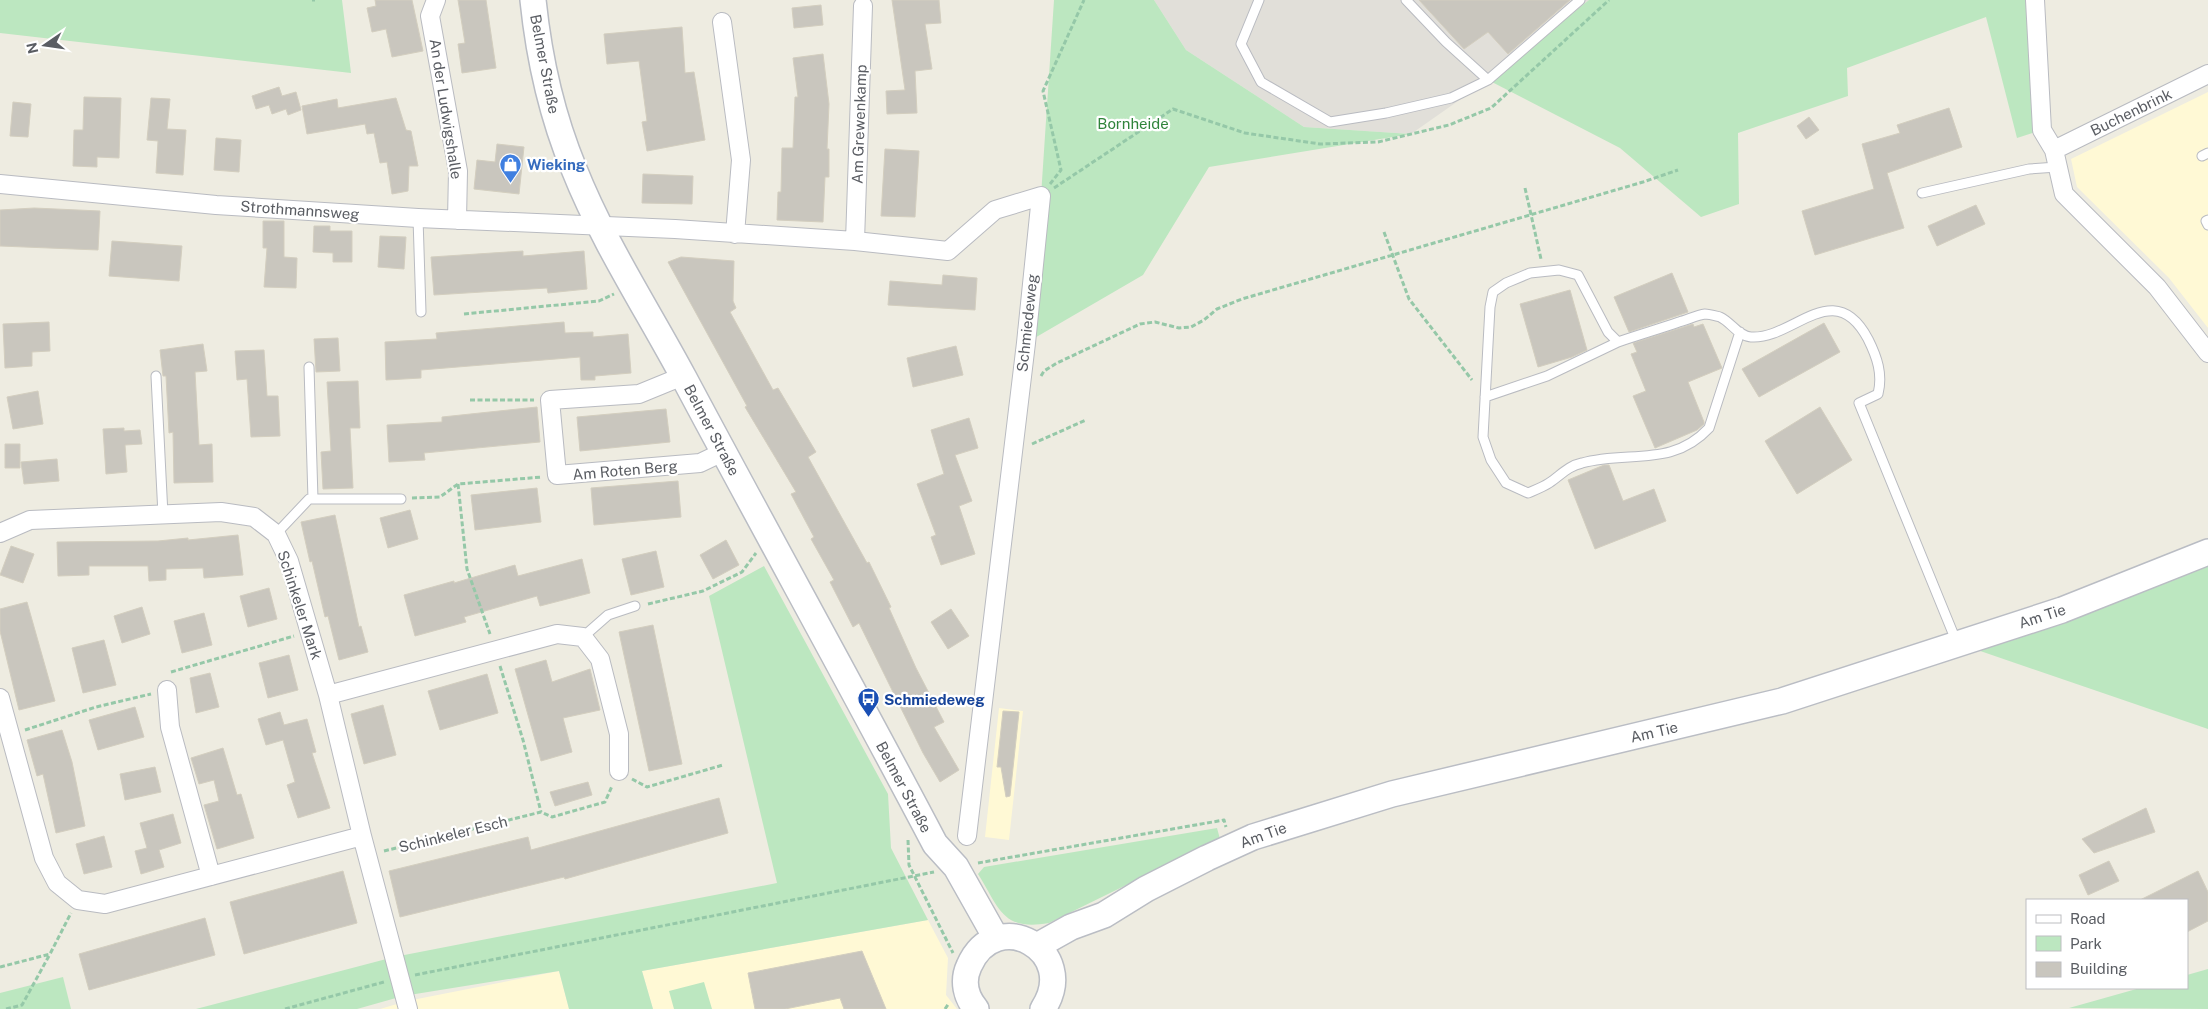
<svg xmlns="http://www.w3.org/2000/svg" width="2208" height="1009" viewBox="0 0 2208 1009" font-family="'Public Sans',sans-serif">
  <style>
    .commercial { fill: #fff9d5 }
    .industrial { fill: #e1dfd9 }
    .green { fill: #bce7c0 }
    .building { fill: #c9c6be; stroke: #d3cebf }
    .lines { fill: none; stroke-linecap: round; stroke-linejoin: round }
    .lane-casing { stroke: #b9bbc1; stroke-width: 11 }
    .street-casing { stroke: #b9bbc1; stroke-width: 20 }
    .secondary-casing { stroke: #babdc4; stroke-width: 28 }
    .path { stroke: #95c8a8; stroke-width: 3; stroke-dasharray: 5 2.5; stroke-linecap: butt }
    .lane { stroke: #fff; stroke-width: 9 }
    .street { stroke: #fff; stroke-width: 18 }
    .secondary { stroke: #fff; stroke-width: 25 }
    .labels { text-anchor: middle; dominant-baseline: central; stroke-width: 4.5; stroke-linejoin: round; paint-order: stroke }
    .street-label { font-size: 15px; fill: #5a5d63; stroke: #fff }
    .park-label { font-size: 15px; fill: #30843b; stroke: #fff }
    .shop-label { font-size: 15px; font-weight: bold; fill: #366cbe; stroke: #fff; text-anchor: start }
    .transit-label { font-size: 15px; font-weight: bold; fill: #164399; stroke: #fff; text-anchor: start }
  </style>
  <rect width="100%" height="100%" fill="#eeece1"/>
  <path class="commercial" d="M2208 92V328L2169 278 2077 187 2071 159Z
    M999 708 1023 711 1009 840 985 837Z
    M928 920 948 958 946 995 957 1009H653L642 971Z
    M559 971 569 1009H380L407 1001Z"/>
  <path class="industrial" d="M1154 0H1589L1488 80 1411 134 1304 127 1186 50Z"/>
  <path class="green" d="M0 0H342L351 73 0 33Z
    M1054 0H1154L1186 50 1304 127 1411 134 1209 167 1143 275 1026 343 1041 196Z
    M1589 0H2035L2042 130 2017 138 1986 17 1847 68 1848 96 1738 133 1739 204 1701 217 1620 148 1488 80Z
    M2208 552V729L1957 643Z
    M764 566 888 794 891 848 928 920 642 971 653 1009H569L559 971 403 996 357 1009H196L394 957 777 883 709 596Z
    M1217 828 1220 839 1049 923C1002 931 1000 909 978 874L984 867Z
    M2208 969V1009L2069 1008 2140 988H2187V975Z
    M63 977 71 1009H0V993Z
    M704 982 712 1009H674L669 991Z"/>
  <path class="building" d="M375 0H412L423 51 392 57 386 29 372 32 367 8 376 6Z
    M458 0H486L496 68 462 73 458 44 465 43Z
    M892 0H939L941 23 925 24 932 69 915 71 917 113 887 114 886 91 905 90Z
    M1419 0H1570L1508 54 1488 32 1464 49Z
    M821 5 823 25 794 28 792 8Z
    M682 27 685 73 694 72 705 140 647 151 642 122 647 121 639 61 607 64 604 34Z
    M823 54 829 104 827 149H829V177H825L823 222 777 220 778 192H781L782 148H793L795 97H798L793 58Z
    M279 87 282 96 296 92 301 110 288 115 286 109 272 114 269 105 256 109 252 96Z
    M84 97 121 98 119 158 97 157V167L73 166 74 130H83Z
    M151 98 170 99 167 129 186 130 183 175 156 173 158 141 147 140Z
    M396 98 406 130 411 131 418 166H409L408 191 392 194 387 162 380 163 374 133 367 134 365 124 307 134 302 106 337 99 338 108Z
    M13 102 31 104 28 137 10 136Z
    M1949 108 1962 147 1887 173 1904 228 1815 255 1802 211 1874 189 1862 144 1900 133 1897 125Z
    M1809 117 1819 130 1806 139 1797 126Z
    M216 138 241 140 239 172 214 170Z
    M497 144 524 147 519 194 474 189 477 160 495 162Z
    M885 149 919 151 915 217 881 216Z
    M643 174 693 176 692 204 642 203Z
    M1976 205 1985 224 1937 246 1928 226Z
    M34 208 100 211 98 250 0 246V210Z
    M263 221H284V257L297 258 296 288 264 287 267 248H263Z
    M314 226H330V231H352V262H333V253L313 252Z
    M380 236 406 237 404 269 378 267Z
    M112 241 182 246 179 281 109 276Z
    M523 251V256L584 251 587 289 548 293 547 288 434 295 431 257Z
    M681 257 734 261 733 301 736 308 730 312 773 390 778 388 816 452 808 457 867 563 869 562 891 607 889 608 916 668 944 722 934 727 959 770 940 782 923 753 859 623 853 627 830 582 834 580 811 539 814 537 791 494 796 492 745 407 747 406 668 262Z
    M1672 273 1688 312 1629 332 1614 297Z
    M943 275 977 278 975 310 888 305 890 281 942 285Z
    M1570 290 1587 350 1572 357 1538 367 1520 304Z
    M49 322 50 351 32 352V366L5 368 3 324Z
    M564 322 565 333 593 332V337L628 334 631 373 595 376V380H581L580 357 421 370V378L386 380 385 342 437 339 436 333Z
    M1824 323 1840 352 1759 397 1742 369Z
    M1693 324 1694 327 1703 324 1722 368 1688 382 1704 422V424L1697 430 1655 448 1633 396 1646 391 1631 354 1637 352 1633 343Z
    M338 338 340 371 316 372 314 339Z
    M203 344 207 371 195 372 199 445 212 444 213 482 174 483 173 432 169 433 166 376H163L160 350Z
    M956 346 963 375 913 387 907 358Z
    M264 350 267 396H278L280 436 251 437 247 379 237 380 235 351Z
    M358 381 360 428H350L353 488 323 489 321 452 331 451 327 382Z
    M38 391 43 424 13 429 7 397Z
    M537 407 540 442 424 453 425 460 389 462 387 425 442 422V417Z
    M1820 407 1852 460 1797 494 1765 441Z
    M666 409 670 442 580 451 577 417Z
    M969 418 978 448 955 455 972 501 959 506 975 554 941 565 931 537 936 535 917 484 944 474 931 430Z
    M124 428V431L140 430 142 444 125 445 127 472 106 474 103 429Z
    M5 444H20V468H5Z
    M57 459 59 481 24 484 21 462Z
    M1604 465H1609L1623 501 1654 489 1666 521 1595 549 1568 480Z
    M678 481 681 517 594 525 591 488Z
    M537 488 541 522 475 530 471 495Z
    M410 510 418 539 388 548 380 518Z
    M335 515 359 627 361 626 368 652 339 660 328 616 325 617 312 561 310 562 301 522Z
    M238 535 243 575 204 578 203 568 166 569V580L149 581 148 566H89V575L58 576 57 542 158 541 188 538V540Z
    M726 540 739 565 713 579 700 555Z
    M11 546 34 554 23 583 0 575Z
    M656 551 664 587 631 595 622 559Z
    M582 559 590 593 540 606 537 596 464 617 466 622 415 636 404 595 454 581V583L515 565 518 576Z
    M269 588 277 619 248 627 240 596Z
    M27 602 55 701 19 710 0 631V609Z
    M142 607 150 634 122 643 114 616Z
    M951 609 969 636 948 649 931 622Z
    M204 613 212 645 182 653 174 621Z
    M653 625 682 764 649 771 619 632Z
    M104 640 116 685 83 693 72 648Z
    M289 655 298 690 268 698 259 663Z
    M546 660 552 682 590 669 600 710 563 718 572 752 541 761 515 669Z
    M210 673 219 707 196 713 190 678Z
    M487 674 498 713 440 730 428 691Z
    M383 705 396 755 364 764 351 714Z
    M135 707 144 737 98 750 89 720Z
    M1003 711 1019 712 1010 796 1006 797 1001 767H997Z
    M280 712 284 725 307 719 316 752 312 753 330 808 298 818 287 785 295 782 283 740 266 745 258 719Z
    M62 730 72 762 85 826 56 833 43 774 37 776 27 740Z
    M223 748 237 795 241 794 254 838 217 849 204 805 219 801 214 780 199 784 191 758Z
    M155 767 161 792 125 800 120 774Z
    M588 782 592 795 555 806 550 792Z
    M719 798 728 833 565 879 564 877 400 917 389 871 528 837 531 850Z
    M2146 808 2155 832 2094 853 2082 839Z
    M173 814 181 843 159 850 164 867 141 874 135 851 147 848 140 823Z
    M104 836 112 867 84 874 76 844Z
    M2109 861 2119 881 2088 895 2079 875Z
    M343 871 357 923 244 954 230 902Z
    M2198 871 2208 892V921L2187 932V900H2140Z
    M205 918 215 955 89 990 79 954Z
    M862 951 886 1009H844L840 998 785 1009H755L748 973Z"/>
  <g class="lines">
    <defs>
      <path id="lane" d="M1259 0 1241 44 1261 82 1330 122 1386 113 1451 98 1488 80 1580 0
        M1406 0 1446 42 1488 80
        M2202 156 2208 153
        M1922 193 2029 169 2057 167
        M418 218 421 312
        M2208 220 2206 221 2208 225
        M1740 332 1709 428C1672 468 1628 450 1582 463 1568 466 1561 475 1549 483 1543 487 1535 490 1528 493L1506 483 1491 460 1483 437 1490 307 1493 292 1506 283 1530 273 1559 270 1578 275 1608 332 1618 342C1638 335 1659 329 1679 322 1687 320 1697 315 1705 314 1709 314 1716 316 1720 317 1731 322 1738 336 1751 337 1793 340 1834 275 1868 339 1877 357 1883 374 1878 394L1859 403 1957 643
        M309 367 313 499
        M156 376 163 515
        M1485 397 1547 376 1618 342
        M276 534 309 499H401
        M583 637 608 615 635 606"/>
      <path id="street" d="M436 0 430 16 458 171 457 220
        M2035 0 2042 130 2054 150 2064 194 2157 287 2208 353
        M722 22 741 160 735 234
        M2054 150 2208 74
        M0 184 216 205 418 218 675 229 855 241 948 251 995 210 1041 196 1026 343 967 836
        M855 241 863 6
        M683 376 639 394 550 400 557 475 700 463 723 452
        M0 533 30 520 221 512 254 517 276 534 289 561 328 695 362 836 105 904 78 900 57 883 44 858 0 698
        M167 690 170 727 211 876
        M328 695 557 634 583 637 600 659 619 734V771
        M362 836 408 1009"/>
      <path id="secondary" d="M533 0C539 58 552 116 574 169 603 242 647 309 684 378 767 534 853 688 935 844L956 867 996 938
        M1037 946 1071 927 1104 915 1146 889 1207 858 1253 837 1392 794 1782 701 2062 610 2208 552
        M976 1009C966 997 962 981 969 966 996 904 1081 951 1043 1009"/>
    </defs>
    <use href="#lane" class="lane-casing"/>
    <use href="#street" class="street-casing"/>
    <use href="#secondary" class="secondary-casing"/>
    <path class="path" d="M312 0H315
      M1050 184 1061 170 1043 91 1084 0
      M1054 188 1173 109 1245 133 1320 144 1378 142 1449 125 1491 108 1609 0
      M1525 188 1541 259
      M1384 232 1409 299 1472 380
      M464 314 599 301 614 294
      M1041 376 1044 371 1057 363 1140 324 1155 322 1179 328 1191 327 1204 320 1217 309 1242 299 1643 182 1678 170
      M470 400H534
      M1032 444 1086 420
      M458 484 467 569 490 634
      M412 498 440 497 458 484 542 477
      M648 604 703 591 742 572 756 553
      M500 666 523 740 541 812
      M171 672 294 636
      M25 730 96 707 151 694
      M632 779 647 787 723 765
      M908 840 909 865 953 953
      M384 851 541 812 552 817 605 802 612 786
      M978 863 1224 820 1226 827
      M0 967 50 954 71 913
      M415 975 934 872
      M6 1009 22 1005 50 954
      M285 1009 384 982
      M945 1009 949 1003"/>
    <use href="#lane" class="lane"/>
    <use href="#street" class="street"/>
    <use href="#secondary" class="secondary"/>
  </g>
  <defs>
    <symbol id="shop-pin" viewBox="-11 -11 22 30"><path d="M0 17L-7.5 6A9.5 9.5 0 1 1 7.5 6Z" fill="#3f7fe0" stroke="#fff"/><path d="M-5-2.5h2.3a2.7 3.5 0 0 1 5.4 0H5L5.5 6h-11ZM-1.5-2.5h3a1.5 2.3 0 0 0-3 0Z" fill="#fff"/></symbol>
    <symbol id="bus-pin" viewBox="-11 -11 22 30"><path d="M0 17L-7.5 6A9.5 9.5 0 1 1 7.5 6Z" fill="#1a4fb4" stroke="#fff"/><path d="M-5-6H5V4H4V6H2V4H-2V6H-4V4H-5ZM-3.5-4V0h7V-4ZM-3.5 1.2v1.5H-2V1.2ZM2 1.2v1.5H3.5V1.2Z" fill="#fff"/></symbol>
  </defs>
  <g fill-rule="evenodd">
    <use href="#shop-pin" x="498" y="152" width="25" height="34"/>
    <use href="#bus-pin" x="856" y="686" width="25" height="34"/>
  </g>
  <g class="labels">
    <g class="street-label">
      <text transform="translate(545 64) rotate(79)">Belmer Straße</text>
      <text transform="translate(446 109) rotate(81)">An der Ludwigshalle</text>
      <text transform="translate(2131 112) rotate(-26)">Buchenbrink</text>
      <text transform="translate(859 124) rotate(-88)">Am Grewenkamp</text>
      <text transform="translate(300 210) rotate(4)">Strothmannsweg</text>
      <text transform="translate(1027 323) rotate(-84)">Schmiedeweg</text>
      <text transform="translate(712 430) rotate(62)">Belmer Straße</text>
      <text transform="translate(625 470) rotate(-5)">Am Roten Berg</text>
      <text transform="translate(300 605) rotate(72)">Schinkeler Mark</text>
      <text transform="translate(2042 616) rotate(-18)">Am Tie</text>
      <text transform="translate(1654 732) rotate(-13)">Am Tie</text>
      <text transform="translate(904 787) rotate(62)">Belmer Straße</text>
      <text transform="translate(453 834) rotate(-14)">Schinkeler Esch</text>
      <text transform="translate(1263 835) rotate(-20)">Am Tie</text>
    </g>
    <g class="park-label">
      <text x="1133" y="123">Bornheide</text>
    </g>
    <g class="shop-label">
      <text x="527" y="164">Wieking</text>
    </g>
    <g class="transit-label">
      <text x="884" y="699">Schmiedeweg</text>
    </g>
  </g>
  <rect x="2026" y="899" width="162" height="90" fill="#ffffff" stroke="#bdbec1"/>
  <rect x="2036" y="915" width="25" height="8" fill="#ffffff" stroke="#bdbec1"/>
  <text x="2070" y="924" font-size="15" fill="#5a5d63">Road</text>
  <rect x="2036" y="936" width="25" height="15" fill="#bce7c0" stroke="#bdbec1"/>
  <text x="2070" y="949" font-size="15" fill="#5a5d63">Park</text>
  <rect x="2036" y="962" width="25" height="15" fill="#c9c6be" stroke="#bdbec1"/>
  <text x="2070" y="974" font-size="15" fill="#5a5d63">Building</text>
  <g transform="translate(45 45) rotate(257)" stroke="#ffffff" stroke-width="4" paint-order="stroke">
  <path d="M0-4L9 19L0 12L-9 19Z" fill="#5a5d63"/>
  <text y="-8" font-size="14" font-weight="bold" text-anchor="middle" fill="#5a5d63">N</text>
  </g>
</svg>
